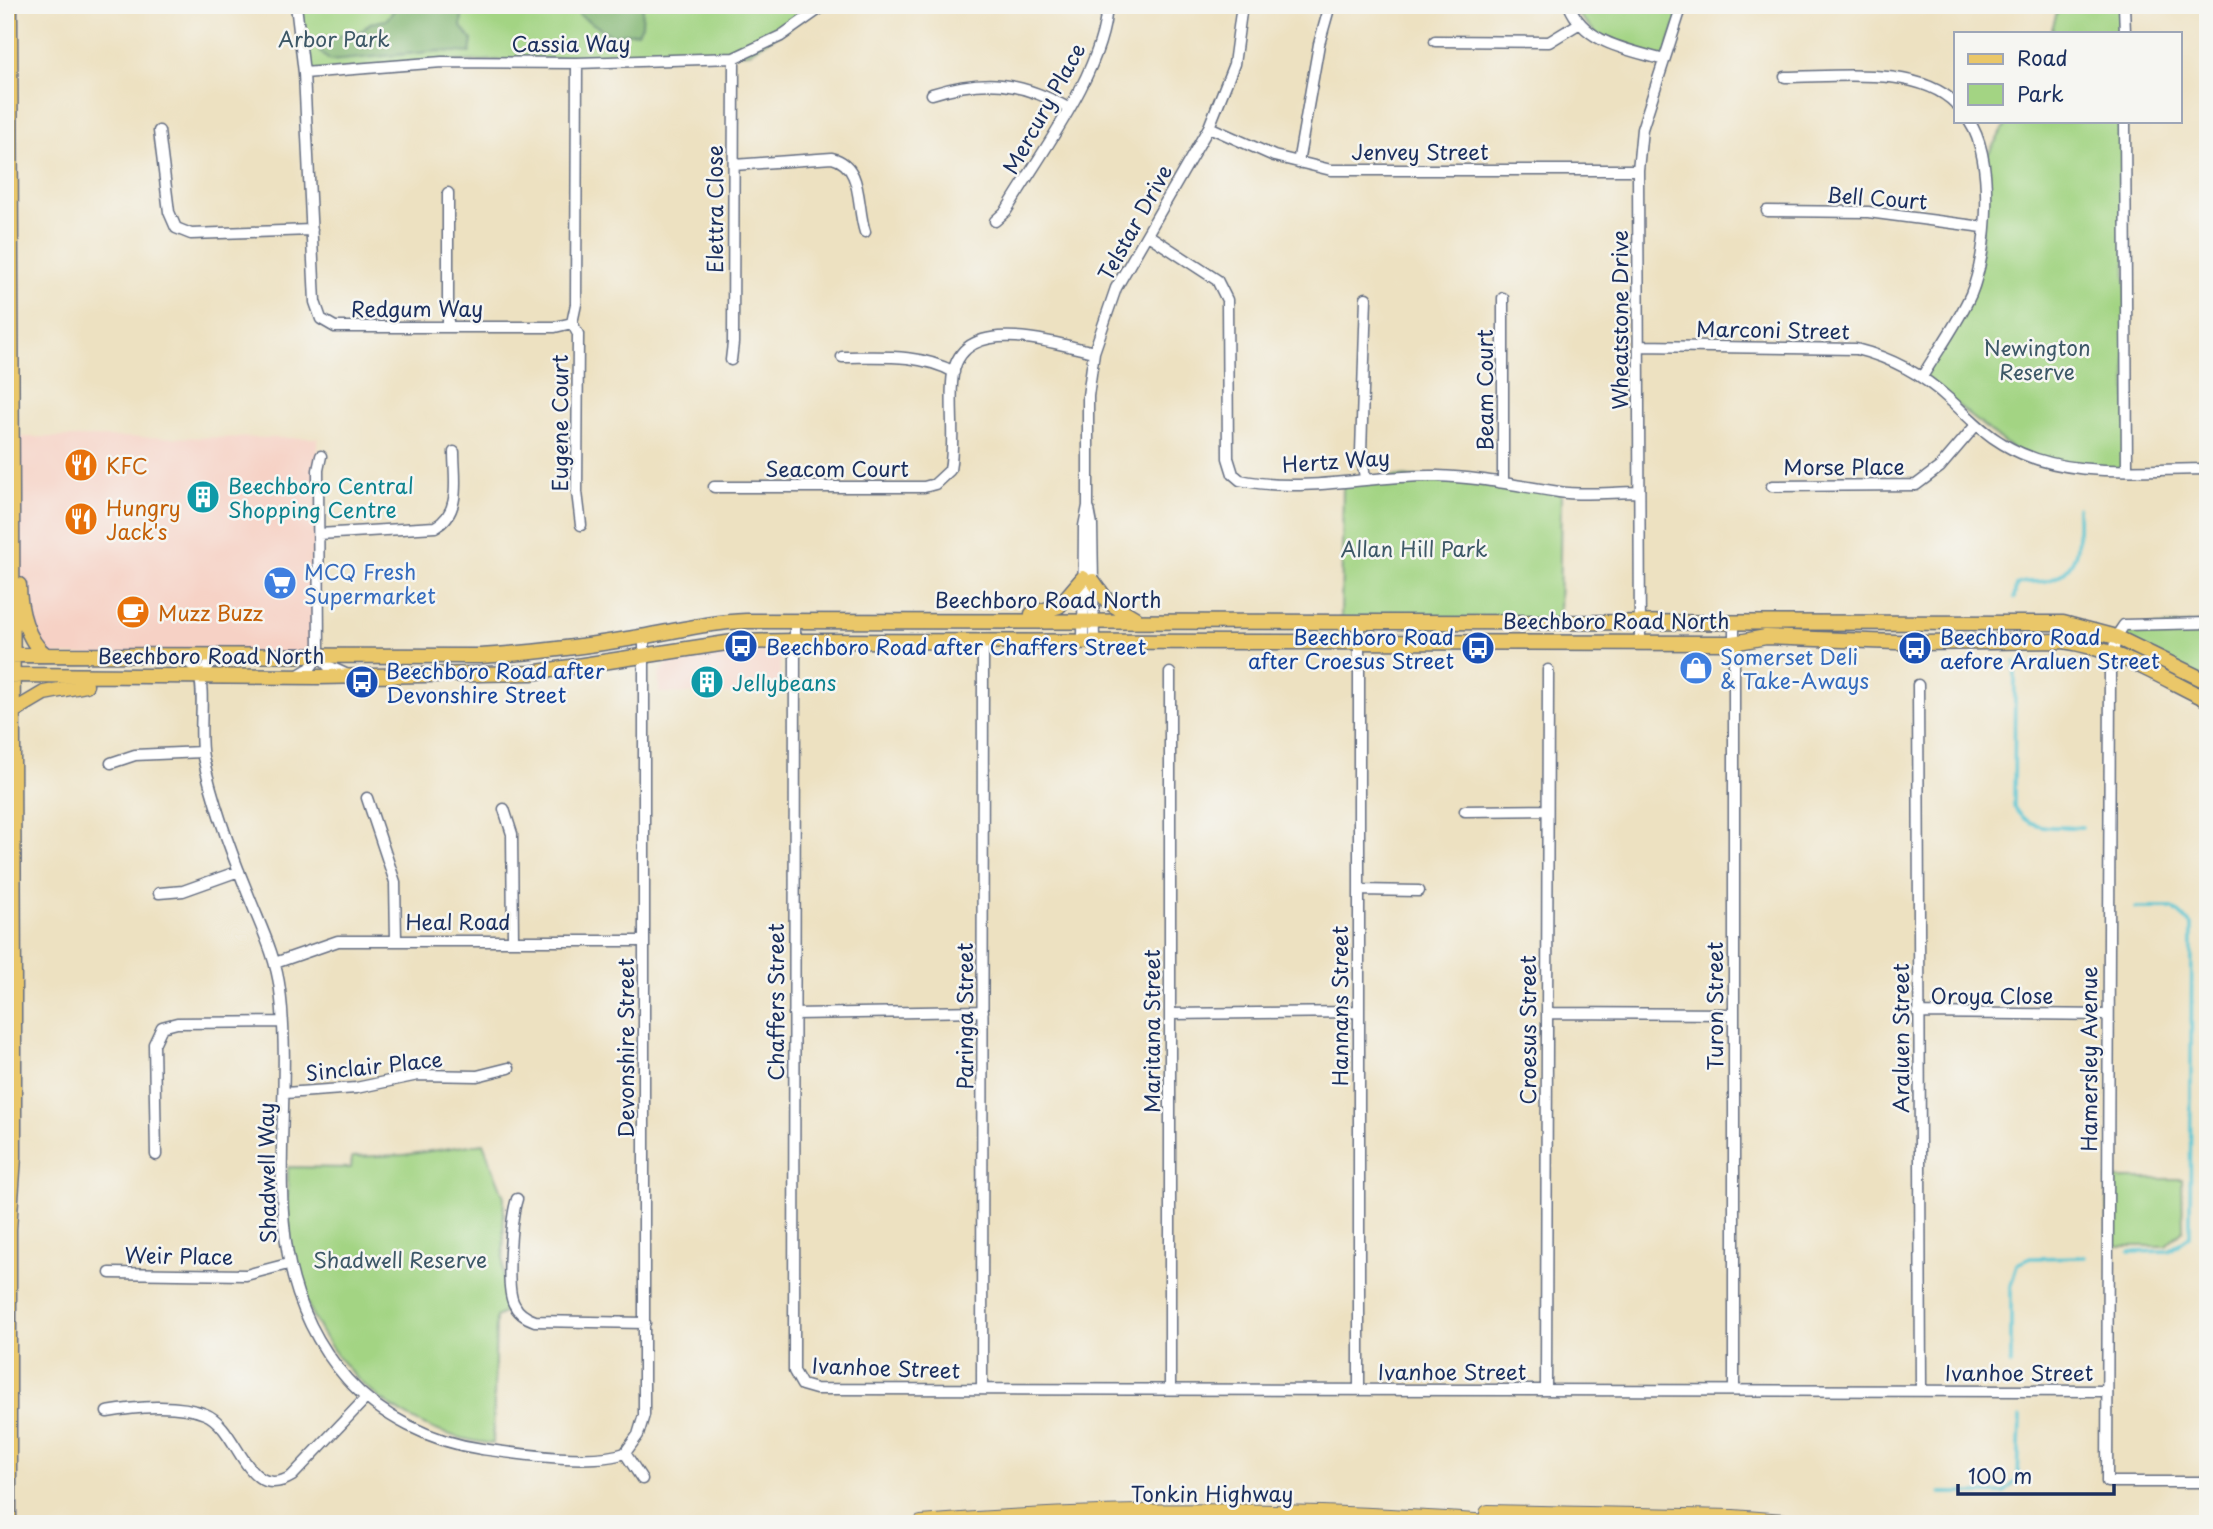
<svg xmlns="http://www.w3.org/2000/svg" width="2213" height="1529" viewBox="0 0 2213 1529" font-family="'Playpen Sans',sans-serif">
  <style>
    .built { fill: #f6d1c5 }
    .green { fill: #a3d483; stroke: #5f8270; stroke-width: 2 }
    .forest { fill: #82b671; stroke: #4e7268; stroke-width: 2 }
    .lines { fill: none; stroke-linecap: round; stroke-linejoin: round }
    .stream { stroke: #58c4d1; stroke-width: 3.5 }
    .minor-casing { stroke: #646d81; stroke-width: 13 }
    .major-casing { stroke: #646d81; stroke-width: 17 }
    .highway-casing { stroke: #646d81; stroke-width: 18 }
    .minor { stroke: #fff; stroke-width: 10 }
    .major { stroke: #eac769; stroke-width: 14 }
    .highway { stroke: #eac769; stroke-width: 16 }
    .labels { text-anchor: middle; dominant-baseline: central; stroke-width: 5; stroke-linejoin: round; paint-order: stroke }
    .park-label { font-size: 21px; fill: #3d5867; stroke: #f6f6f2 }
    .street-label { font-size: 21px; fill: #1b2f5e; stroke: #f6f6f2 }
    .food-label { font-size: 21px; fill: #c56008; stroke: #f6f6f2; text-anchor: start }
    .culture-label { font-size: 21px; fill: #0d838f; stroke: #f6f6f2; text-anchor: start }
    .shop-label { font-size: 21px; fill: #366cbe; stroke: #f6f6f2; text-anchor: start }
    .transit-label { font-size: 21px; fill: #164399; stroke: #f6f6f2; text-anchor: start }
  </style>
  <rect width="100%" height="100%" fill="#f6f6f2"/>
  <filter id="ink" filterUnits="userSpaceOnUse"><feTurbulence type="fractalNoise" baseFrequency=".0143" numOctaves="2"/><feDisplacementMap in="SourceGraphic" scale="14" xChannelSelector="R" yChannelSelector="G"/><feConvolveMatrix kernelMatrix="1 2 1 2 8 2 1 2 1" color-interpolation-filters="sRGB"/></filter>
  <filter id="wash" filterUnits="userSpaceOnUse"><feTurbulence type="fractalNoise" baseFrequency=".00686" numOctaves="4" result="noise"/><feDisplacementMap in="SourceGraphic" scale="28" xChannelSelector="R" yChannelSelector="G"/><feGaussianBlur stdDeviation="1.57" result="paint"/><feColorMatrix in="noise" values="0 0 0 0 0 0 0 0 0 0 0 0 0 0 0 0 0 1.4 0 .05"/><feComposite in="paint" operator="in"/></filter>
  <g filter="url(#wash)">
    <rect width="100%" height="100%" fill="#ede1c1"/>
    <path class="built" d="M10 437 318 438 319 656 46 655 19 593Z
      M737 651 780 653V694L659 693V674L667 664Z"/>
    <path class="green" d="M296 5H825L748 53 442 62 304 73Z
      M1569 5H1682L1664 60 1605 43Z
      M2059 5H2124L2125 33H2051Z
      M2008 121H2125L2127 469 2074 468 2016 452 1922 377 1966 304 1981 253 1983 162Z
      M1401 476 1561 493 1559 621H1341L1343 482Z
      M2208 623V682L2116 637 2120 629Z
      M483 1143 504 1197 503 1295 509 1310 496 1317 493 1444C394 1433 315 1359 294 1262 286 1231 288 1199 288 1167L351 1168 352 1157 404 1155Z
      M2108 1179H2182L2183 1230 2166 1246H2107Z"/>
    <path class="forest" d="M398 5H463L461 27 472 40 470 53 440 51 330 61 320 52 324 40 363 30 370 23 386 20Z
      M579 5H643L642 25 638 32 611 35 579 15Z"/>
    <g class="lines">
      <path class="stream" d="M2014 598 2016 585C2027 579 2039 584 2049 580 2083 569 2078 537 2078 508
        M2015 662 2014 807C2028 832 2057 827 2082 827
        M2129 1252 2169 1251 2190 1236 2192 925 2173 908H2136
        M2011 1365V1286L2017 1264 2030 1258 2085 1257
        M1940 1493H2004L2018 1479 2020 1417"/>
    </g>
  </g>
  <g filter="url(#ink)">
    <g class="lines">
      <defs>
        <path id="minor" d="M296 5 304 73 315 302 321 319 335 327H555L572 323 576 304 577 63
          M1569 5C1585 44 1627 49 1664 60
          M2124 5 2125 33
          M1435 41 1549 42 1580 23
          M304 73 442 62 577 63 734 58 781 36 825 5
          M1785 77C1836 77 1918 65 1956 104
          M932 94C984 78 1020 81 1068 108
          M2125 121 2127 469
          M1209 127 1274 156 1331 170H1638
          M159 131 169 212 176 228 191 234 312 230
          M1298 163 1319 44 1330 5
          M734 165 832 158C864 166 856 206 865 232
          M448 193V326
          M1767 211 1868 212 1983 227
          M995 221 1006 211C1040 154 1104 71 1107 5
          M1148 235 1217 280 1227 300 1228 458 1233 474 1240 480C1305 494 1372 474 1437 476 1479 477 1518 486 1559 492 1585 496 1613 492 1639 492
          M1503 298V481
          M572 323 578 334 577 492 581 525
          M1639 346 1856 349C1892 358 1922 374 1949 399 1967 415 1982 432 2003 444 2063 480 2140 469 2208 469
          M842 357C880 357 919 353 954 372
          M731 360 733 343 734 58
          M1922 377C1938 350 1958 323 1971 294 1988 253 1995 159 1969 121
          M1365 478 1361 452 1366 298
          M1772 486 1916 485 1940 467 1976 425
          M714 487H924L935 484 950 470C955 441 950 412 952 383 956 310 1052 343 1094 352
          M1089 509 1092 525 1094 641
          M319 534 435 527C462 513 454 478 454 452
          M795 621 794 1371 802 1385 816 1389 2107 1391
          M1734 621V1390
          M1359 622V1390
          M2208 623 2124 625 2116 637 2110 670 2107 1482H2208
          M1083 641 1084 526 1088 506V396L1094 352 1116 288 1209 127 1234 64 1242 5
          M1640 642 1638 170 1642 129 1682 5
          M319 656 318 470 321 456
          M319 656 328 666 348 675
          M177 657C185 660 194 664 198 672 206 688 198 735 203 757 213 803 230 850 248 894 260 925 276 956 280 990 297 1127 246 1264 347 1379 381 1417 432 1442 482 1449 519 1454 592 1465 625 1453L638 1435 644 1415V637
          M1170 673V1389
          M200 676 211 663 224 656
          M295 677 310 668 319 656
          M1918 685 1921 1391
          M111 763 135 755 202 752
          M367 798 395 882 396 940
          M504 809 512 834 513 940
          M1465 811 1547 810
          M1359 890 1419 891
          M159 893 183 891 239 871
          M275 963 338 941H644
          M1547 1013 1734 1014
          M1918 1013 2108 1015
          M794 1014 983 1011
          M1170 1014 1358 1012
          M285 1093 356 1088 418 1075 477 1076 509 1068
          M156 1155 154 1044 162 1027 177 1023 281 1022
          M517 1199C511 1217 505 1288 514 1304 518 1313 526 1318 535 1321L645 1323
          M110 1273 246 1275 288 1264
          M982 1389 983 642
          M1546 1390 1548 670
          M107 1412C135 1407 178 1403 205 1414 239 1427 246 1504 292 1476L366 1398
          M625 1453 642 1479"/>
        <path id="major" d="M1093 581 1108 602 1135 618
          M19 585C19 608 27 642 46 655
          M1032 614 1059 606 1083 578
          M5 655 480 656C534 653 587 646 640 637 676 631 710 622 746 621L2063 623 2116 637 2208 682
          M5 675 318 677 531 673 733 642 795 641 1733 643 1766 637 1922 643 2063 641C2116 648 2160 677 2208 700
          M12 712 44 693 86 685
          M9 1524V1229L14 1157V991L10 5"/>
        <path id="highway" d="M1488 1513 1733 1518 1811 1524
          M921 1524C1114 1508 1310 1509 1503 1524"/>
      </defs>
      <use href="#minor" class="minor-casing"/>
      <use href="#major" class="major-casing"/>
      <use href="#highway" class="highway-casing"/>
      <use href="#minor" class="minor"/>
      <use href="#major" class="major"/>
      <use href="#highway" class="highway"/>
    </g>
  </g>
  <defs>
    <symbol id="restaurant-disc" viewBox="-11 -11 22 22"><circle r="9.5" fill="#e8710a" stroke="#f6f6f2"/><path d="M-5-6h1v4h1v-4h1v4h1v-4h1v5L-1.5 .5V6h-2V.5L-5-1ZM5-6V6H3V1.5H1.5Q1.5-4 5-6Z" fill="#fff"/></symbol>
    <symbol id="building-disc" viewBox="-11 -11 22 22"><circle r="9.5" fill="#0f9aa8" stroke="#f6f6f2"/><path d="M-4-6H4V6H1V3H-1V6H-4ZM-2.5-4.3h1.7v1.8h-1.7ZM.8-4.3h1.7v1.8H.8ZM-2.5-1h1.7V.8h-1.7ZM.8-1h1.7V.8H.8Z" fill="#fff"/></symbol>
    <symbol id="supermarket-disc" viewBox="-11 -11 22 22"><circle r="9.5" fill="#3f7fe0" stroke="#f6f6f2"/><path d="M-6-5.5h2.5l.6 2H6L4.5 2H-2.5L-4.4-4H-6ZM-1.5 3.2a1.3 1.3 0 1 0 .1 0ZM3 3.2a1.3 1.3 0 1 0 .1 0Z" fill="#fff"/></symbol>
    <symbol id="cafe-disc" viewBox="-11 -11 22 22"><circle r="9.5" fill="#e8710a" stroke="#f6f6f2"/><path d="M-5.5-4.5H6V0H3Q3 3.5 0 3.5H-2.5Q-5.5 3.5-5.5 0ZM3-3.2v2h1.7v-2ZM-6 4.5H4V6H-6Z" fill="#fff"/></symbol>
    <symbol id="bus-disc" viewBox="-11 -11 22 22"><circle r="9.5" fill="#1a4fb4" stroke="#f6f6f2"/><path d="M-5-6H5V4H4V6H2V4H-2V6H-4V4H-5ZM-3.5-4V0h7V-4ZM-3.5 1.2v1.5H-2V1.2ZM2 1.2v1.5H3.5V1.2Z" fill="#fff"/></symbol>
    <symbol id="shop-disc" viewBox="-11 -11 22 22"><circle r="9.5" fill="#3f7fe0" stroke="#f6f6f2"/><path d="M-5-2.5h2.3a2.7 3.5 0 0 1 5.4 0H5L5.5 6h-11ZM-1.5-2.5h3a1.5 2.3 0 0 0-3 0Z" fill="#fff"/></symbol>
  </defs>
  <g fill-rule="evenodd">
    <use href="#restaurant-disc" x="62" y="446" width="38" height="38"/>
    <use href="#building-disc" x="184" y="478" width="38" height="38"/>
    <use href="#restaurant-disc" x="62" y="500" width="38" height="38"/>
    <use href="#supermarket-disc" x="261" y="564" width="38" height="38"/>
    <use href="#cafe-disc" x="114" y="593" width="38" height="38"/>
    <use href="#bus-disc" x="722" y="627" width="38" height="38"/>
    <use href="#bus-disc" x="1459" y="629" width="38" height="38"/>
    <use href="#bus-disc" x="1896" y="629" width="38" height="38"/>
    <use href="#shop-disc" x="1677" y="649" width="38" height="38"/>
    <use href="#bus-disc" x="343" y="663" width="38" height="38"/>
    <use href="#building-disc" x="688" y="663" width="38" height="38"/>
  </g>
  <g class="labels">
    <g class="park-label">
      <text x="334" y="38">Arbor Park</text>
      <text x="2037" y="347">Newington<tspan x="2037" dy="24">Reserve</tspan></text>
      <text x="1414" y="548">Allan Hill Park</text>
      <text x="400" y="1259">Shadwell Reserve</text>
    </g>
    <g class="street-label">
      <text x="571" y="43">Cassia Way</text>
      <text transform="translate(1043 108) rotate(-61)">Mercury Place</text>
      <text x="1420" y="151">Jenvey Street</text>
      <text transform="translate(1877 197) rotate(4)">Bell Court</text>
      <text transform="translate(714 209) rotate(-90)">Elettra Close</text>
      <text transform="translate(1134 222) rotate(-61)">Telstar Drive</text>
      <text x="417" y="308">Redgum Way</text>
      <text transform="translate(1619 320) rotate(-90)">Wheatstone Drive</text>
      <text transform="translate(1773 329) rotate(1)">Marconi Street</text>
      <text transform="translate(1484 390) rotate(-90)">Beam Court</text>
      <text transform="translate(559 423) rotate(-90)">Eugene Court</text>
      <text transform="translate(1336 460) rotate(-4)">Hertz Way</text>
      <text x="1844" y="466">Morse Place</text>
      <text x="837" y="468">Seacom Court</text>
      <text x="1048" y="599">Beechboro Road North</text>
      <text x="1616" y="620">Beechboro Road North</text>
      <text x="211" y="655">Beechboro Road North</text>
      <text x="458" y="921">Heal Road</text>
      <text x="1992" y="995">Oroya Close</text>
      <text transform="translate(775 1002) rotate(-90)">Chaffers Street</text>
      <text transform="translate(1339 1006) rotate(-90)">Hannans Street</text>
      <text transform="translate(1714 1006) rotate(-90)">Turon Street</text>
      <text transform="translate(964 1016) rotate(-90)">Paringa Street</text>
      <text transform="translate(1527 1030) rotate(-90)">Croesus Street</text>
      <text transform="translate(1151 1031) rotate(-90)">Maritana Street</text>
      <text transform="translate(1900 1038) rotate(-90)">Araluen Street</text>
      <text transform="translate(625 1048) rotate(-90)">Devonshire Street</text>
      <text transform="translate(2088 1059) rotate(-90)">Hamersley Avenue</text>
      <text transform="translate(374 1065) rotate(-6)">Sinclair Place</text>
      <text transform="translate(266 1173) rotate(-91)">Shadwell Way</text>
      <text transform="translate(179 1255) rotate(1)">Weir Place</text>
      <text transform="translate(886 1367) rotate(2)">Ivanhoe Street</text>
      <text x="1452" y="1371">Ivanhoe Street</text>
      <text x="2019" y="1372">Ivanhoe Street</text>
      <text x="1212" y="1493">Tonkin Highway</text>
    </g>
    <g class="food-label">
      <text x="106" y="465">KFC</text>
      <text x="106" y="507">Hungry<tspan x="106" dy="24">Jack's</tspan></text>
      <text x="158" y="612">Muzz Buzz</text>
    </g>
    <g class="culture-label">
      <text x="228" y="485">Beechboro Central<tspan x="228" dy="24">Shopping Centre</tspan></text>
      <text x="732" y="682">Jellybeans</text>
    </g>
    <g class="shop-label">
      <text x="304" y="571">MCQ Fresh<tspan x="304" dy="24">Supermarket</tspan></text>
      <text x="1720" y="656">Somerset Deli<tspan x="1720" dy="24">&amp; Take-Aways</tspan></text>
    </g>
    <g class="transit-label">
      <text x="1454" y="636" text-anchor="end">Beechboro Road<tspan x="1454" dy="24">after Croesus Street</tspan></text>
      <text x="1940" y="636">Beechboro Road<tspan x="1940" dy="24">aefore Araluen Street</tspan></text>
      <text x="766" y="646">Beechboro Road after Chaffers Street</text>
      <text x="386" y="670">Beechboro Road after<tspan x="386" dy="24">Devonshire Street</tspan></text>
    </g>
  </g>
  <rect width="2213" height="1529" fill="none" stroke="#f6f6f2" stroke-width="28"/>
  <rect x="1954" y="32" width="228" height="91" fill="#f6f6f2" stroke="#9ea6b7" stroke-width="2"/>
  <rect x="1968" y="54" width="35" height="10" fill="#eac769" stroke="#9ea6b7" stroke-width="2"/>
  <text x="2017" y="66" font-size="21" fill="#1b2f5e">Road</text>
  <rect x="1968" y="84" width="35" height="21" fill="#a3d483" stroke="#9ea6b7" stroke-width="2"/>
  <text x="2017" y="102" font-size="21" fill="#1b2f5e">Park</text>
  <path d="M1958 1484v10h156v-10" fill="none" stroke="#1b2f5e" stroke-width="3.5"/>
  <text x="1968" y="1484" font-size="21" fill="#1b2f5e" stroke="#f6f6f2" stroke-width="5" paint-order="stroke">100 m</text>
</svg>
